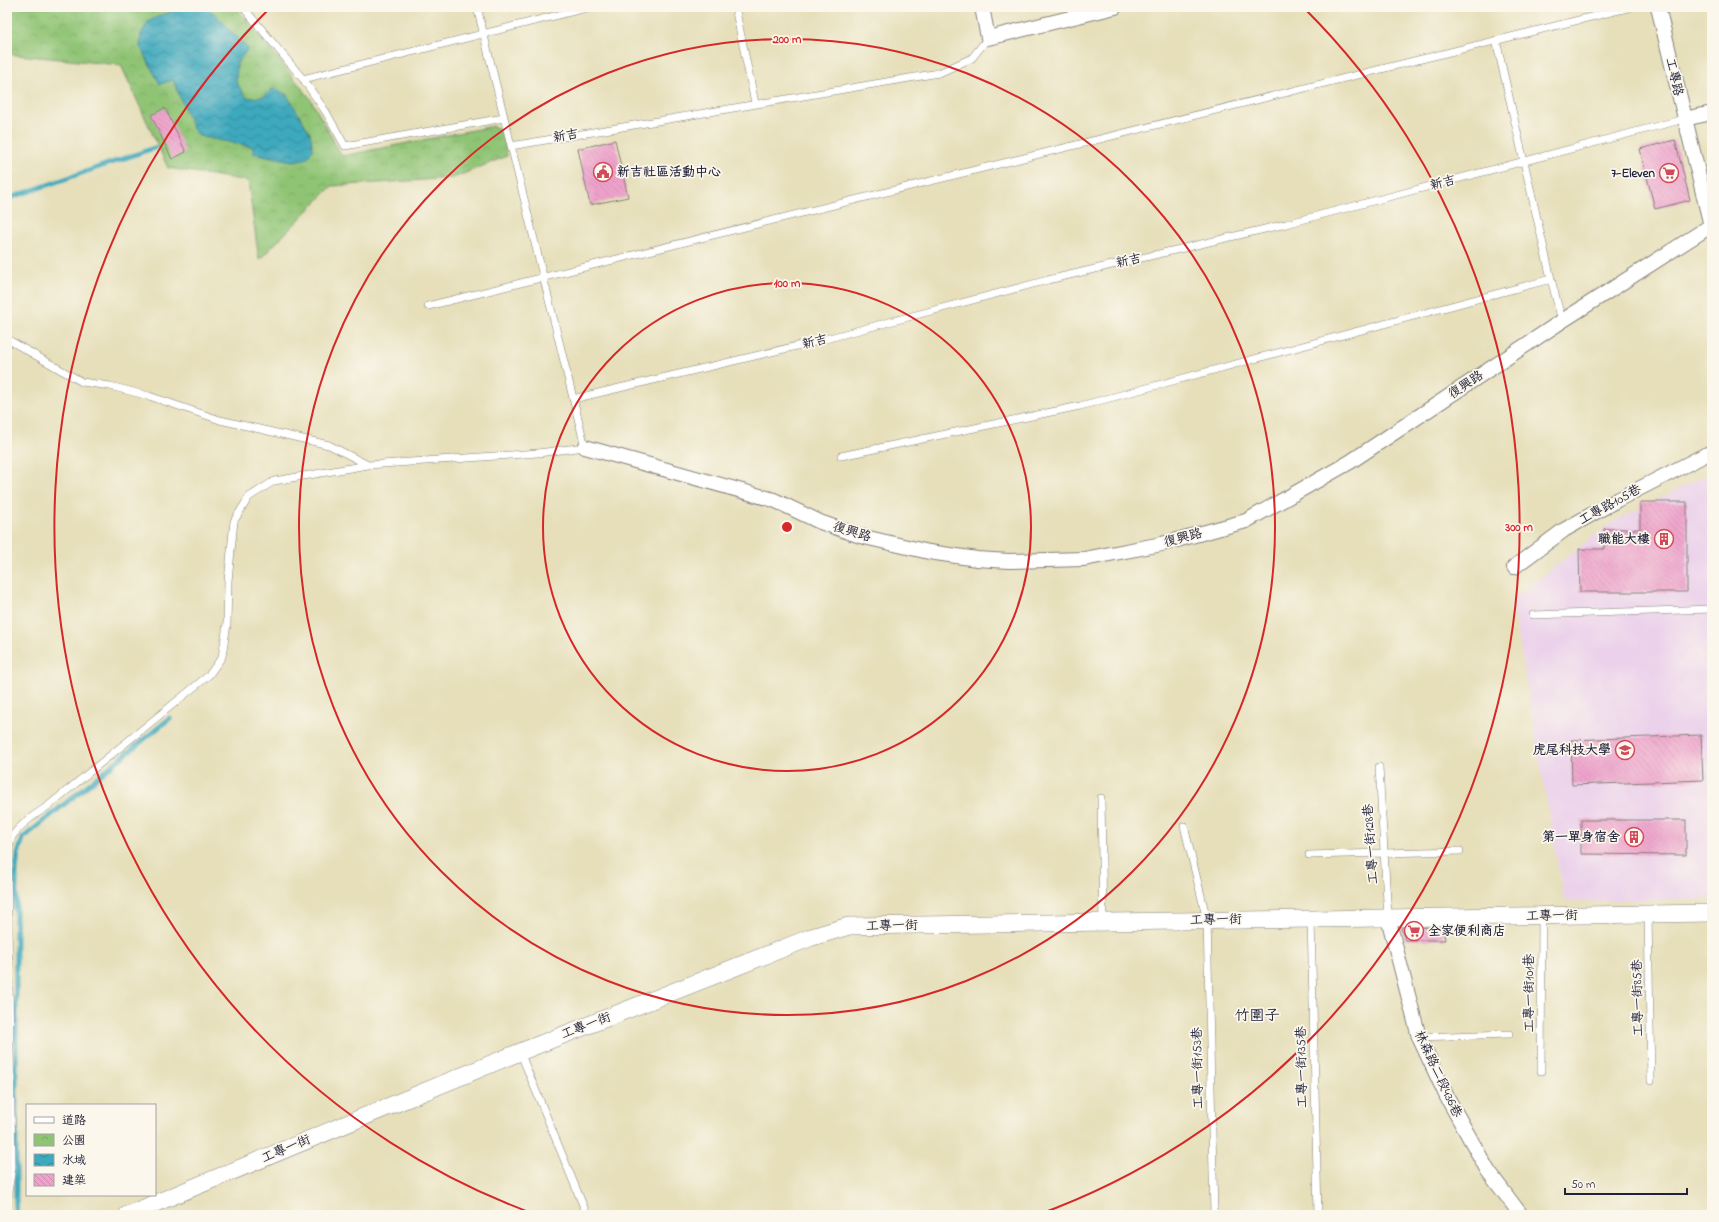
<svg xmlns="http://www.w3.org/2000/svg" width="1719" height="1222" viewBox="0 0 1719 1222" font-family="'Indie Flower','LXGW WenKai TC',sans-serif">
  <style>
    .built { fill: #ebd1eb }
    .park { fill: url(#park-crowns); stroke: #597358 }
    .water { fill: url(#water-waves); stroke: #30667c }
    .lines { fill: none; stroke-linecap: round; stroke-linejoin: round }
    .stream { stroke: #3da9bd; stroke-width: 5 }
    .building { fill: url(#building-back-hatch) }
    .service-casing { stroke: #84807a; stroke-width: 8 }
    .minor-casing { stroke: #84807a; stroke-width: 16 }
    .tertiary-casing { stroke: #84807a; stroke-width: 18 }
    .service { stroke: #fff; stroke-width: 7 }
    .minor { stroke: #fff; stroke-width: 14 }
    .tertiary { stroke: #fff; stroke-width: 17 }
    .ring { fill: none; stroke: #d62828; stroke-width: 2 }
    .labels { text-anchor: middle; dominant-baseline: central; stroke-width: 3.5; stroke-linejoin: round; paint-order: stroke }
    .street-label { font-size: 13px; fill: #22223b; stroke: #fbf7ec }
    .poi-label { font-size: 13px; font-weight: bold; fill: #22223b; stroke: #fbf7ec; text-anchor: end }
    .quarter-label { font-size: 15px; fill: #22223b; stroke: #fbf7ec }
    .centre { fill: #d62828; stroke: #fbf7ec; stroke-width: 2 }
    .ring-label { font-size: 12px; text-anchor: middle; font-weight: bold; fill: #d62828; stroke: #fbf7ec; stroke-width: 3.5; stroke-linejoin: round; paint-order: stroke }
  </style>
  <defs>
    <pattern id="park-crowns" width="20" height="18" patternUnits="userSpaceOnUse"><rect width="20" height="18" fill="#90c475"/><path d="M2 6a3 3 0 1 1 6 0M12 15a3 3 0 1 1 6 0" fill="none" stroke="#7ca866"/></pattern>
    <pattern id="water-waves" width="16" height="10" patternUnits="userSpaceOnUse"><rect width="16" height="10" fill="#3da9bd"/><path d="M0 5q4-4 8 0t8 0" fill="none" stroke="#33899b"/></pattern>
    <pattern id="building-back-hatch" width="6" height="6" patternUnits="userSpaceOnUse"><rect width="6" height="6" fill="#eea2cb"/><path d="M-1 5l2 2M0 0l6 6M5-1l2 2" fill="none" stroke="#cc8baf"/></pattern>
  </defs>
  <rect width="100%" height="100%" fill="#fbf7ec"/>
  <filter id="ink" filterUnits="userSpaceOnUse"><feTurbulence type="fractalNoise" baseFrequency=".025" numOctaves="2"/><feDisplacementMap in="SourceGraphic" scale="8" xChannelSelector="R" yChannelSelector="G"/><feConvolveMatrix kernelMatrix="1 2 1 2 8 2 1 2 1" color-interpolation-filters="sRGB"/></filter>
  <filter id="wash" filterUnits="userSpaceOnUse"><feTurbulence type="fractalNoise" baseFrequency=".012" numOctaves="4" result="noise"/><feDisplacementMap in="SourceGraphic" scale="16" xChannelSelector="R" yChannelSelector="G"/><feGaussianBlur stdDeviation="0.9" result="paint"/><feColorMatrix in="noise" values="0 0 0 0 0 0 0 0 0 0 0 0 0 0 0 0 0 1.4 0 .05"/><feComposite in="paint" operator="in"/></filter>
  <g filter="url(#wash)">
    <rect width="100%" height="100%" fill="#e6dfba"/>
    <path class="built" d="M1712 472V899L1564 901 1512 600 1611 523Z"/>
    <path class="park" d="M7 7H236L310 98 342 156 493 126 503 131 507 156 453 178 332 186 259 260 248 181 168 168 121 65 7 54Z"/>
    <path class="water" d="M191 7H208L248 49 237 63 236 82 247 98 263 97 274 88 287 95 310 133 313 150 306 159 292 161 253 153V147L199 136 193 129 173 80 160 84 140 47 141 34 148 22 160 15Z"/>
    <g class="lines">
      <path class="stream" d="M7 199 154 148
        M16 1215V870L18 854 23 838 170 718"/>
    </g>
    <g id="blocks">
      <path class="building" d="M165 108 186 152 172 159 151 115Z
        M615 140 628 197 590 205 578 149Z
        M1675 140 1690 200 1655 209 1640 149Z
        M1640 502H1687V592H1580L1579 549H1604V529H1640Z
        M1701 735 1703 780 1572 785 1571 740Z
        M1581 820H1686V855L1581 854Z
        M1443 927 1445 940H1405L1401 928Z"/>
    </g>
  </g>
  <g filter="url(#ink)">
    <use href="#blocks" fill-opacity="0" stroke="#84807a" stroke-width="1"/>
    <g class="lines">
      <defs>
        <path id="service" d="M243 7 303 79 326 112 345 146 504 118
          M735 7 755 103
          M1496 40 1551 279
          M303 79 590 7
          M511 146 939 73 972 58 988 38
          M428 306 1631 7
          M7 339 82 382 110 386 149 396 220 420 329 445 368 465 538 453 585 447 477 7
          M573 399 814 342 1048 280 1286 224 1684 119
          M841 456 1080 406 1551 279 1562 321
          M1533 615 1712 609
          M1379 767 1388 918
          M1101 798 1103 923
          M1184 826 1207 920 1214 1215
          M1309 855 1460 851
          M1648 915 1651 1081
          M1311 919 1318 1215
          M1419 1037 1509 1034
          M520 1052 587 1215
          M1541 1071 1542 916
          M7 1198 12 1167 7 865C8 856 8 846 12 837 19 825 37 813 48 806L209 675 222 657 227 624 228 581 234 521 249 497 274 481 368 465"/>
        <path id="minor" d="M982 7 988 38 1115 7
          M1658 7 1712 230
          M1684 119 1712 113
          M585 447 774 500 820 522 860 536 929 552 977 559 1009 561 1084 559 1115 553 1162 544 1246 521 1350 462 1562 321 1712 225
          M1514 567 1564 530 1617 500 1705 455 1712 453
          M1388 918 1419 1037 1447 1097 1488 1171 1521 1215"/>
        <path id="tertiary" d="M127 1215 520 1052 812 937 849 926 1712 913"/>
      </defs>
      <use href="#service" class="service-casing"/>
      <use href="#minor" class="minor-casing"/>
      <use href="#tertiary" class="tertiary-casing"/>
      <use href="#service" class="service"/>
      <use href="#minor" class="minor"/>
      <use href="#tertiary" class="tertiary"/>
    </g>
  </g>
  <g class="ring">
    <circle cx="787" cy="527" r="244"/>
    <circle cx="787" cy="527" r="488"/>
    <path d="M537 1215A732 732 0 0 1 269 9M1305 9A732 732 0 0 1 1037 1215"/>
  </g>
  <defs>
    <symbol id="civic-ring" viewBox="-11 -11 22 22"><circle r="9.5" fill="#fbf7ec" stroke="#d1495b" stroke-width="1.5"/><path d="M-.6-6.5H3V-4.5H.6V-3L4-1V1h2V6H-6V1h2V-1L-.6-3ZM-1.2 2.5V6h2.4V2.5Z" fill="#d1495b"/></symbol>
    <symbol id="supermarket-ring" viewBox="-11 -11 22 22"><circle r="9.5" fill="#fbf7ec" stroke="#d1495b" stroke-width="1.5"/><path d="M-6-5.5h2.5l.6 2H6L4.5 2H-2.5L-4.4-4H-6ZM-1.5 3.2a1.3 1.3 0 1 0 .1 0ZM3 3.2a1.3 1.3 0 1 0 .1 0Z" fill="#d1495b"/></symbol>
    <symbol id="building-ring" viewBox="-11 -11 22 22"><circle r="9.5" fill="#fbf7ec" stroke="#d1495b" stroke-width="1.5"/><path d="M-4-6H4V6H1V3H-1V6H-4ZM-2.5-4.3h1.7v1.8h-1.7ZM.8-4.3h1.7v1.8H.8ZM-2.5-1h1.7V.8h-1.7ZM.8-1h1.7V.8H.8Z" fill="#d1495b"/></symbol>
    <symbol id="university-ring" viewBox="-11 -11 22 22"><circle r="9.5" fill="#fbf7ec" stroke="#d1495b" stroke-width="1.5"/><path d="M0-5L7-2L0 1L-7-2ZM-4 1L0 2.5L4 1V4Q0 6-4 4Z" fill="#d1495b"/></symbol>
  </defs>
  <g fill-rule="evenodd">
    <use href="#civic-ring" x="592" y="161" width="22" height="22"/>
    <use href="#supermarket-ring" x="1658" y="162" width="22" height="22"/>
    <use href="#building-ring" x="1653" y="528" width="22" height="22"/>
    <use href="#university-ring" x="1614" y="739" width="22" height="22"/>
    <use href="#building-ring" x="1623" y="826" width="22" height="22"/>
    <use href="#supermarket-ring" x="1403" y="920" width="22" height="22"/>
  </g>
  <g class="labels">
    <g class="street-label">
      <text transform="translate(1674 77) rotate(77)">工專路</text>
      <text transform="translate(566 136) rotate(-10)">新吉</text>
      <text transform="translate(1443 183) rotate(-15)">新吉</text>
      <text transform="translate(1129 261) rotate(-13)">新吉</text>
      <text transform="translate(815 342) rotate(-14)">新吉</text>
      <text transform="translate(1466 385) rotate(-34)">復興路</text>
      <text transform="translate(1610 505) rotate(-29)">工專路105巷</text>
      <text transform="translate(852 532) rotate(17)">復興路</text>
      <text transform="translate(1183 538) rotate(-15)">復興路</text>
      <text transform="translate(1371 844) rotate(-94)">工專一街128巷</text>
      <text transform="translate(1552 916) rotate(-1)">工專一街</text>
      <text transform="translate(1216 920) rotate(-1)">工專一街</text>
      <text transform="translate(892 926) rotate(-1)">工專一街</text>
      <text transform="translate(1529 993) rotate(-90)">工專一街101巷</text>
      <text transform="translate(1638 998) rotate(-91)">工專一街85巷</text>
      <text transform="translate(586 1026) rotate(-21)">工專一街</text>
      <text transform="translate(1302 1067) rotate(-91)">工專一街135巷</text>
      <text transform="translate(1198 1068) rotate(-91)">工專一街153巷</text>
      <text transform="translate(1438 1074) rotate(65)">林森路二段436巷</text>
      <text transform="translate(286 1149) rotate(-23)">工專一街</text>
    </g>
    <g class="poi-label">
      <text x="617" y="172" text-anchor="start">新吉社區活動中心</text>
      <text x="1655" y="173">7-Eleven</text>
      <text x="1650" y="539">職能大樓</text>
      <text x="1611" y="750">虎尾科技大學</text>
      <text x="1620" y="837">第一單身宿舍</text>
      <text x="1428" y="931" text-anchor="start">全家便利商店</text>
    </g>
    <g class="quarter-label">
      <text x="1257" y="1016">竹圍子</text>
    </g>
  </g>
  <circle cx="787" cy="527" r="6" class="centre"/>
  <g class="ring-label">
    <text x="787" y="43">200 m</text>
    <text x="787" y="287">100 m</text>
    <text x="1519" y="531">300 m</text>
  </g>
  <rect width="1719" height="1222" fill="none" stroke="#fbf7ec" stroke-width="24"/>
  <rect x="26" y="1104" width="130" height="92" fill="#fbf7ec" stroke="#a4a2a5"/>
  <rect x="34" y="1117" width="20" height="6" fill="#ffffff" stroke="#a4a2a5"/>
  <text x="62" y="1124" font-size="12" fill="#22223b">道路</text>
  <rect x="34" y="1134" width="20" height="12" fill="url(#park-crowns)" stroke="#a4a2a5"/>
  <text x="62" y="1144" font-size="12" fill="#22223b">公園</text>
  <rect x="34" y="1154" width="20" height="12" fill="url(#water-waves)" stroke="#a4a2a5"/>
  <text x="62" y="1164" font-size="12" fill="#22223b">水域</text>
  <rect x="34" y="1174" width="20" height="12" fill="url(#building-back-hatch)" stroke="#a4a2a5"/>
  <text x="62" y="1184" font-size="12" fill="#22223b">建築</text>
  <path d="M1565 1188v6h122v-6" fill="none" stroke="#22223b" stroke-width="2"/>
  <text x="1571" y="1188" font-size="12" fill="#22223b" stroke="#fbf7ec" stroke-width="3" paint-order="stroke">50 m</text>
</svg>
